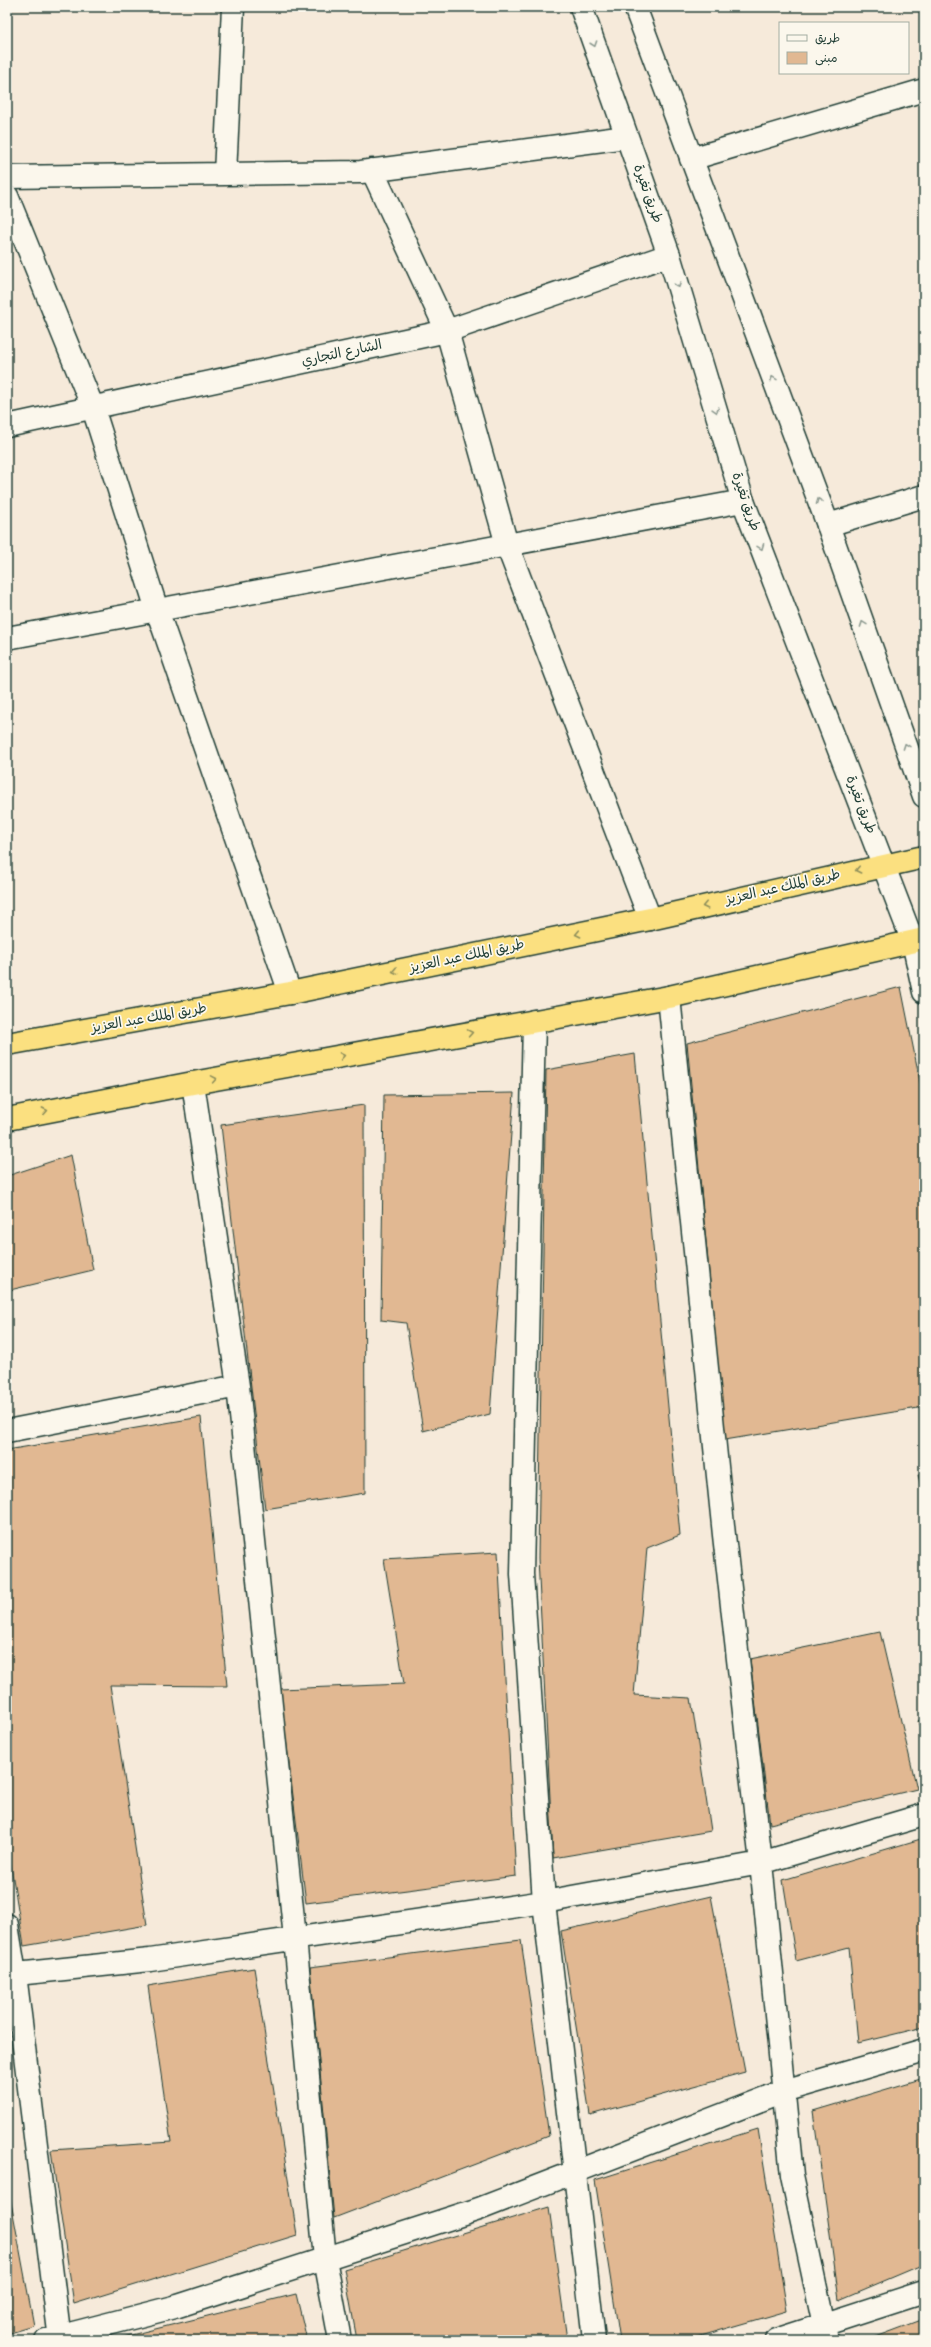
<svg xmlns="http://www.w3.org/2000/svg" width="931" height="2347" viewBox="0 0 931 2347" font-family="Dekko,'Playpen Sans Arabic',sans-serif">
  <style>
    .building { fill: #e1b892; stroke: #1f3d34 }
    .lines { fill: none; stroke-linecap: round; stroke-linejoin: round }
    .street-casing { stroke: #1f3d34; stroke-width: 25 }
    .secondary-casing { stroke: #1f3d34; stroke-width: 25 }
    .highway-casing { stroke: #1f3d34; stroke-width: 25 }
    .street { stroke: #fbf7ec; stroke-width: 22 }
    .secondary { stroke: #fbf7ec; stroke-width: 22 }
    .highway { stroke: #fbe080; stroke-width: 22 }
    .oneway { stroke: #8d9a90 }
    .oneway2 { stroke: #8d8e5a }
    .labels { text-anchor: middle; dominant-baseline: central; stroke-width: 3.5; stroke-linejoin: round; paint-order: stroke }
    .street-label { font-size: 14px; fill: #1f3d34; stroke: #fbf7ec }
  </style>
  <rect width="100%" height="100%" fill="#f6eada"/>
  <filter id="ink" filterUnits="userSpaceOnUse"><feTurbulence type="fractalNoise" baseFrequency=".025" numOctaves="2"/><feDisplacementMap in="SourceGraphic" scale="8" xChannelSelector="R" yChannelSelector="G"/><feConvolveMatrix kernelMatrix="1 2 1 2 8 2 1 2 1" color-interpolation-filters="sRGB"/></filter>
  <g filter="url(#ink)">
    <path class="building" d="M901 987 924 1101V1407L725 1440 687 1043Z
      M635 1054 680 1535 647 1548 634 1695 691 1698 711 1831 553 1858 538 1558 546 1070Z
      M514 1093 490 1414 423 1431 406 1323 381 1320 384 1095Z
      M364 1105 365 1493 265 1509 221 1125Z
      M71 1155 93 1270 10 1290 7 1269V1176Z
      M201 1417 227 1686 110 1685 147 1925 24 1946 7 1842V1450Z
      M918 1475H924V1498Z
      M498 1552 516 1876 306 1903 280 1689 404 1684 384 1559Z
      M880 1632 917 1789 770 1824 750 1659Z
      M924 1717V1742L918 1721Z
      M924 1838V2027L858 2043 849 1947 796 1961 783 1880Z
      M711 1896 745 2072 590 2115 561 1931Z
      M521 1940 549 2136 334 2218 310 1967Z
      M254 1968 297 2235 74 2304 51 2150 171 2142 148 1986Z
      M924 2078V2264L839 2300 813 2111Z
      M758 2129 787 2311 687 2340H620L595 2180Z
      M7 2181 34 2326 7 2334Z
      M549 2207 567 2340H357L344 2269Z
      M296 2294 307 2340H111Z
      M924 2319V2340H868Z"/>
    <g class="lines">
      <defs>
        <path id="street" d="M691 159 924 90
          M372 170 447 331 507 545 650 919
          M225 174 233 7
          M7 177 361 172 626 137
          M7 196 93 408 157 610 290 993
          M7 426 447 331 669 255
          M828 525 924 496
          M7 638 743 501
          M669 997 724 1535 761 1863 792 2176 827 2340
          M534 1021 522 1574 544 1902 594 2340
          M193 1083 238 1386 295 1938 325 2259 340 2340
          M7 1431 238 1386
          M7 1925 15 1974 60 2340
          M7 1975 150 1960 544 1902 761 1863 924 1815
          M46 2340 178 2306 479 2209 784 2091 924 2050
          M776 2340 924 2292"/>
        <path id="secondary" d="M581 7 669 255 743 501 913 942 924 992
          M635 7 828 525 924 796"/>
        <path id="highway" d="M7 1044 290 993 650 919 924 857
          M7 1119 193 1083 669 997 924 939"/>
      </defs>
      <use href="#street" class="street-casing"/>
      <use href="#secondary" class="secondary-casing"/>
      <use href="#highway" class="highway-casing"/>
      <use href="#street" class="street"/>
      <use href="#secondary" class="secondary"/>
      <use href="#highway" class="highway"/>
    </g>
    <defs><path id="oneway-chevron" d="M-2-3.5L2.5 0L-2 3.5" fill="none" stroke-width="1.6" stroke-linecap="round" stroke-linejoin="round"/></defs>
    <g class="oneway">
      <use href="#oneway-chevron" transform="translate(594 44) rotate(71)"/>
      <use href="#oneway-chevron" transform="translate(678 285) rotate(73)"/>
      <use href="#oneway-chevron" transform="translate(773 379) rotate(-111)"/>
      <use href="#oneway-chevron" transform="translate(716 410) rotate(73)"/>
      <use href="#oneway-chevron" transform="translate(819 501) rotate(-111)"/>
      <use href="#oneway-chevron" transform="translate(761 547) rotate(69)"/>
      <use href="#oneway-chevron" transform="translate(863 624) rotate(-110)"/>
      <use href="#oneway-chevron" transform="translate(906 746) rotate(-110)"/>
    </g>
    <g class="oneway2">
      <use href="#oneway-chevron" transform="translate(858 870) rotate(167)"/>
      <use href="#oneway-chevron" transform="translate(705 906) rotate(167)"/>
      <use href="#oneway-chevron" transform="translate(578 934) rotate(168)"/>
      <use href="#oneway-chevron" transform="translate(395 971) rotate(168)"/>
      <use href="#oneway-chevron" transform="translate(470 1033) rotate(-10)"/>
      <use href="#oneway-chevron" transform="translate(342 1056) rotate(-10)"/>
      <use href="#oneway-chevron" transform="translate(214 1079) rotate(-10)"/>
      <use href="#oneway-chevron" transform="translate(45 1111) rotate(-11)"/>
    </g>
  </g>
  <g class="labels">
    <g class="street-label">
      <text transform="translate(647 194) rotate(70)">طريق تغيرة</text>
      <text transform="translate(342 354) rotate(-12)">الشارع التجاري</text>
      <text transform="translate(745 502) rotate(71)">طريق تغيرة</text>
      <text transform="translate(860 805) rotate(69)">طريق تغيرة</text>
      <text transform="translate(783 888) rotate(-13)">طريق الملك عبد العزيز</text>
      <text transform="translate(467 957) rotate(-12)">طريق الملك عبد العزيز</text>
      <text transform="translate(149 1019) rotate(-10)">طريق الملك عبد العزيز</text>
    </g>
  </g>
  <rect width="931" height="2347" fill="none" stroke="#fbf7ec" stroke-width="24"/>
  <rect x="12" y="12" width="907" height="2323" fill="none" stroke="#1f3d34" stroke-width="1.5" filter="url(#ink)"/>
  <rect x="779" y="22" width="130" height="52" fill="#fbf7ec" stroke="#a3ada2"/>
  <rect x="787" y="35" width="20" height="6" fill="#fbf7ec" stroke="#a3ada2"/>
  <text x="815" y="42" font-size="12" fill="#1f3d34">طريق</text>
  <rect x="787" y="52" width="20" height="12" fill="#e1b892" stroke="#a3ada2"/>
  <text x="815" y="62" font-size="12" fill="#1f3d34">مبنى</text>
</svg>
